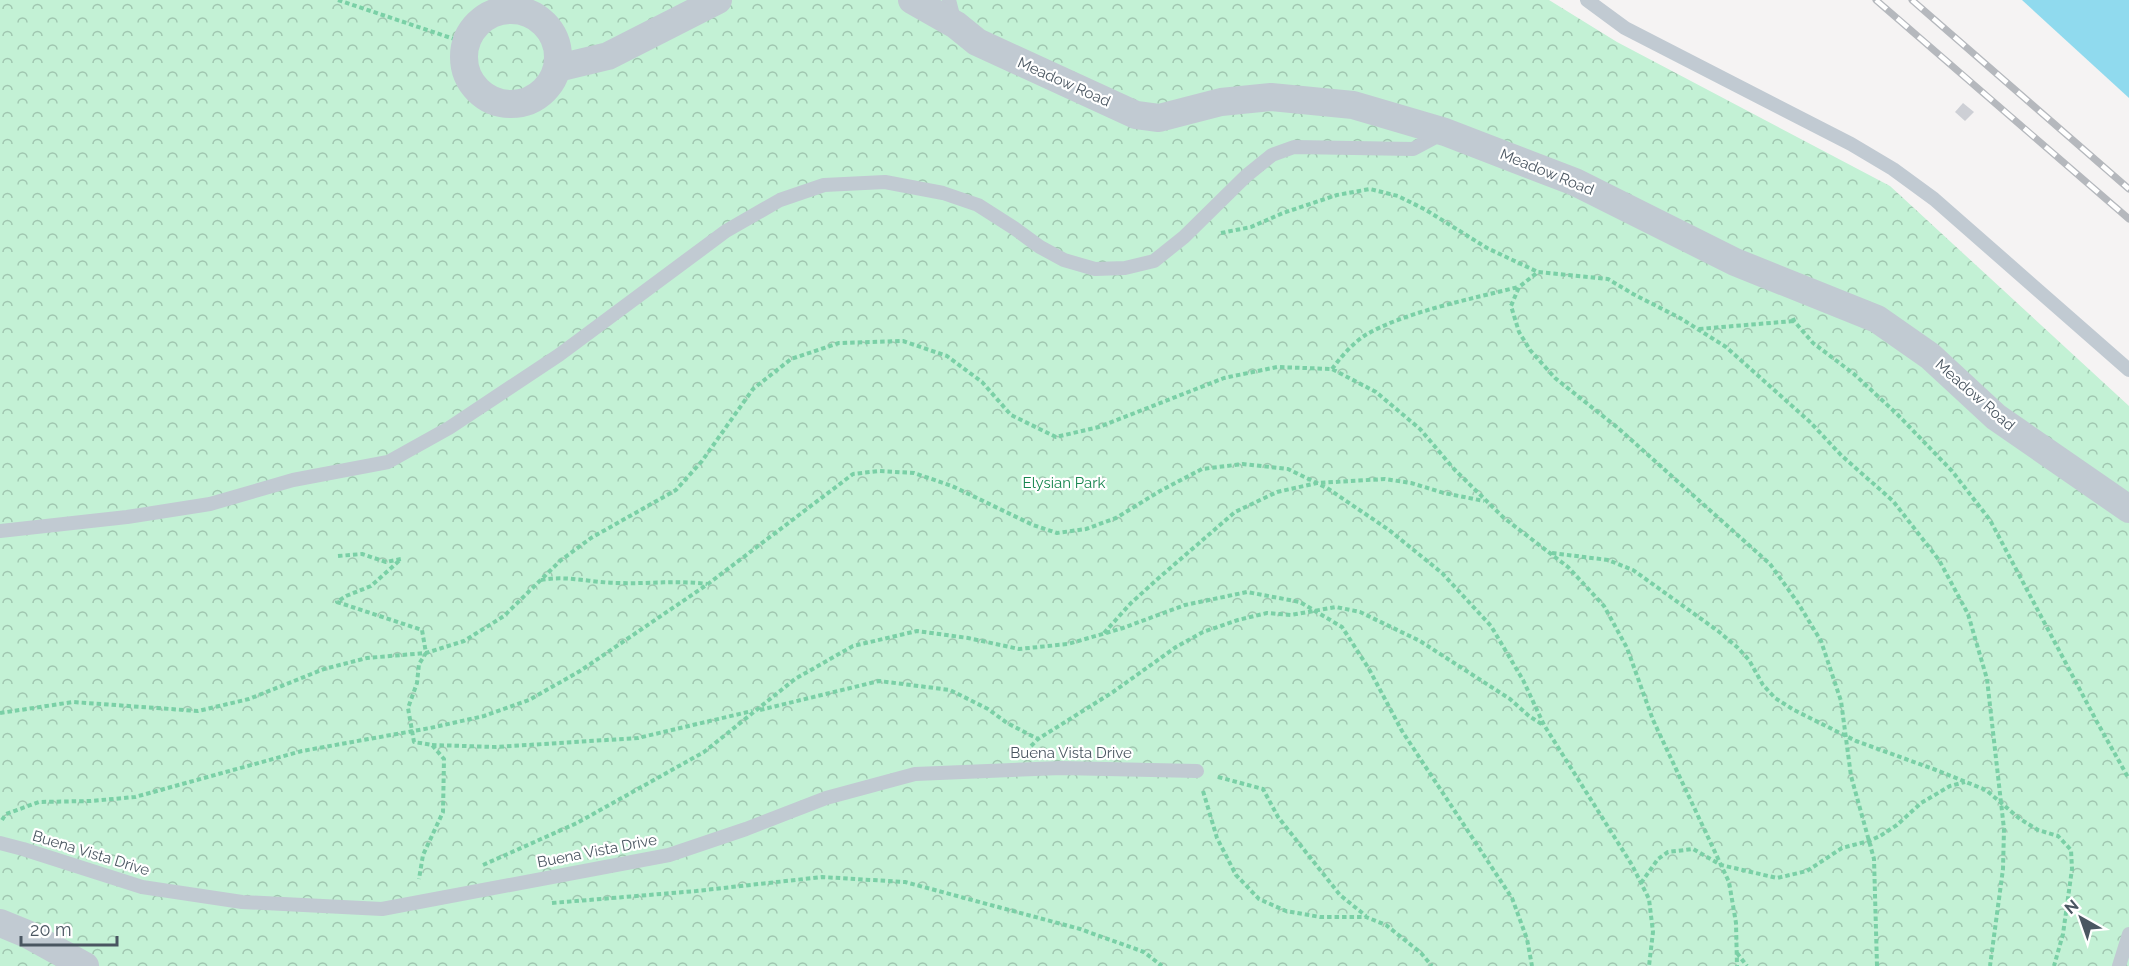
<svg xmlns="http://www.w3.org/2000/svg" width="2129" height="966" viewBox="0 0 2129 966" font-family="Raleway,sans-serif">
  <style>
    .park { fill: url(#park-crowns) }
    .water { fill: #90daee }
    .building { fill: #cdcfd5 }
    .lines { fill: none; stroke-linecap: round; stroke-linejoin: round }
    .path { stroke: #7ad0a6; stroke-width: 4; stroke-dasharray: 4.5 3; stroke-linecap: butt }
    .service { stroke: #c1cad2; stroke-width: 14 }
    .minor { stroke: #c1cad2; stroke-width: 28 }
    .rail-casing { stroke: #b5b8bd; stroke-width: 7 }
    .rail { stroke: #fff; stroke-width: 4.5; stroke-dasharray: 14; stroke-linecap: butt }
    .labels { text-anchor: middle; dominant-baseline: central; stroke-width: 4.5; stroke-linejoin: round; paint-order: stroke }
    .street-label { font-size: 15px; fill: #4a5661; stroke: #fff }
    .park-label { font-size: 15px; fill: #17864f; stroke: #fff }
  </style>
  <defs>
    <pattern id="park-crowns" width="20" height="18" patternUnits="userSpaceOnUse" patternTransform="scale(1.5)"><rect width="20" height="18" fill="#c3f1d5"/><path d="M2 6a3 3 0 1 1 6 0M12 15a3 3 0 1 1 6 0" fill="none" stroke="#a0c6b0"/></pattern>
  </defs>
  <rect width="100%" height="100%" fill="#f5f3f3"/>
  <path class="park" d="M0 0H1549L1617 42 1890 186 2129 406V966H0Z"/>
  <path class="water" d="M2022 0H2129V98Z"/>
  <path class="building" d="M1963 103 1974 112 1965 121 1955 112Z"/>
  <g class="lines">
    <path class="path" d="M338 0 466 43
      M1221 233 1251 227 1283 213 1337 195 1370 189 1398 196 1426 210 1487 248 1538 272
      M1793 318 1794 321 1813 343 1854 374 1898 415 1952 471 1990 520 2097 722 2129 779
      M1699 329 1794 321
      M1332 369C1341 357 1351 345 1364 336 1403 312 1472 299 1518 287
      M1552 553 1608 560 1633 570 1718 631 1737 647 1749 660 1763 685 1775 698 1794 710 1856 741 1936 770 1986 790 2020 819 2038 830 2058 836 2071 850 2072 869 2063 934 2054 966
      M338 556 362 554 386 562 401 559 371 586 346 596 337 602 422 630 426 653 419 664 417 683 408 708 414 742 432 745 444 759 443 812 423 855 419 879
      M541 580C567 575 593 583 619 583 649 584 677 580 707 584
      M1104 633 1131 603 1161 576 1235 512 1277 492 1317 483 1385 479 1411 483 1444 493 1484 501
      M760 710 879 681 950 690 988 709 1007 723 1038 739
      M0 713 73 702 198 711 249 699 324 669 367 658 426 653 464 641 504 616 560 561 591 538 676 490 702 461 753 389 791 359 839 343 903 341 947 356 982 382 1011 415 1056 437 1099 427 1224 378 1277 367 1332 369 1376 392 1420 429 1454 469 1504 518 1568 567 1604 606 1627 648 1653 720 1729 882 1736 923 1737 966
      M432 745 496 747 638 738 752 711
      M1031 746 1038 739 1113 692 1176 647 1203 632 1238 620 1267 613 1291 615 1336 607 1360 612 1420 641 1510 699 1529 716 1543 725
      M1218 777 1263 789 1278 817 1340 895 1366 916
      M1203 791 1217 838 1236 875 1259 899 1286 911 1320 917H1366L1386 925 1421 953 1432 966
      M2 820 6 814 39 802 91 801 135 797 302 751 430 728 484 716 529 700 580 671 708 584 853 474 879 471 914 473 952 486 1033 525 1057 533 1086 529 1116 518 1160 491 1202 469 1243 464 1288 469 1327 488 1389 530 1442 573 1491 626 1523 680 1544 725 1632 865 1649 899 1653 932 1649 966
      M483 865 577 823 704 752 795 679 853 646 917 631 968 638 1019 649 1068 644 1123 628 1185 605 1247 592 1300 602 1342 627 1369 669 1402 731 1512 898 1527 939 1532 966
      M1641 883 1658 859 1668 852 1693 849 1721 865 1777 878 1807 871 1842 848 1869 841 1880 836 1897 825 1921 803 1950 786 1965 782
      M552 903 696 891 822 877 905 882 1080 929 1144 952 1162 966
      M1737 953 1747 966
      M1877 966 1874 859 1851 776 1841 701 1821 641 1798 603 1770 564 1618 428 1555 378 1530 350 1519 332 1511 306 1519 287 1538 272 1608 279 1633 294 1680 318 1726 347 1809 421 1842 456 1893 501 1939 560 1968 614 1987 679 2004 829 2003 869 1990 966"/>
    <path class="service" d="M949 0 955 23
      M1587 0 1625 28 1851 144 1893 169 1934 199 2129 370
      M0 531 127 517 210 504 293 480 388 462 449 428 559 355 726 231 780 200 824 185 885 182 943 193 978 205 1014 228 1040 247 1064 260 1095 269 1125 268 1154 261 1184 237 1246 176 1272 155 1294 147 1413 149 1443 133
      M0 843 23 849 142 887 242 902 382 909 669 855 746 829 826 798 915 774 1061 768 1197 771
      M2119 966 2129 934"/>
    <path class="minor" d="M912 0 956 25 977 42 1136 115 1159 118 1221 102 1271 97 1353 105 1445 132 1575 182 1735 262 1877 319 1930 356 1996 417 2129 509
      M464 57a47 47 0 1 1 94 0a47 47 0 1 1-94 0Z
      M558 68 608 56 718 0
      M0 923 27 934 85 966"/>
    <defs>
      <path id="rail" d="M1876 0 2129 219
        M1912 0 2129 189"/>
    </defs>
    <use href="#rail" class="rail-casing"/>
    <use href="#rail" class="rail"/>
  </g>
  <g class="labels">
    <g class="street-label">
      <text transform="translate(1064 82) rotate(24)">Meadow Road</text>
      <text transform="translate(1547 172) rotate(22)">Meadow Road</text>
      <text transform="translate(1975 395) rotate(41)">Meadow Road</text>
      <text x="1071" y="753">Buena Vista Drive</text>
      <text transform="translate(597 851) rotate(-11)">Buena Vista Drive</text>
      <text transform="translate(91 853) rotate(17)">Buena Vista Drive</text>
    </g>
    <g class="park-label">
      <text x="1064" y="483">Elysian Park</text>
    </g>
  </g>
  <g transform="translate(2081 918) rotate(320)" stroke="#ffffff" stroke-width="4.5" paint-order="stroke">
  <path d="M0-4.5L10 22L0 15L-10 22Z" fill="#4a5661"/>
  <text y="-9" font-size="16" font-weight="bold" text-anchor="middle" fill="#4a5661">N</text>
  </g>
  <path d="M21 936v9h96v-9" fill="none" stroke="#4a5661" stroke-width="3"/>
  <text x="30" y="936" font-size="18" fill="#4a5661" stroke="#ffffff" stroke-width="4.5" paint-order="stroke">20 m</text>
</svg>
